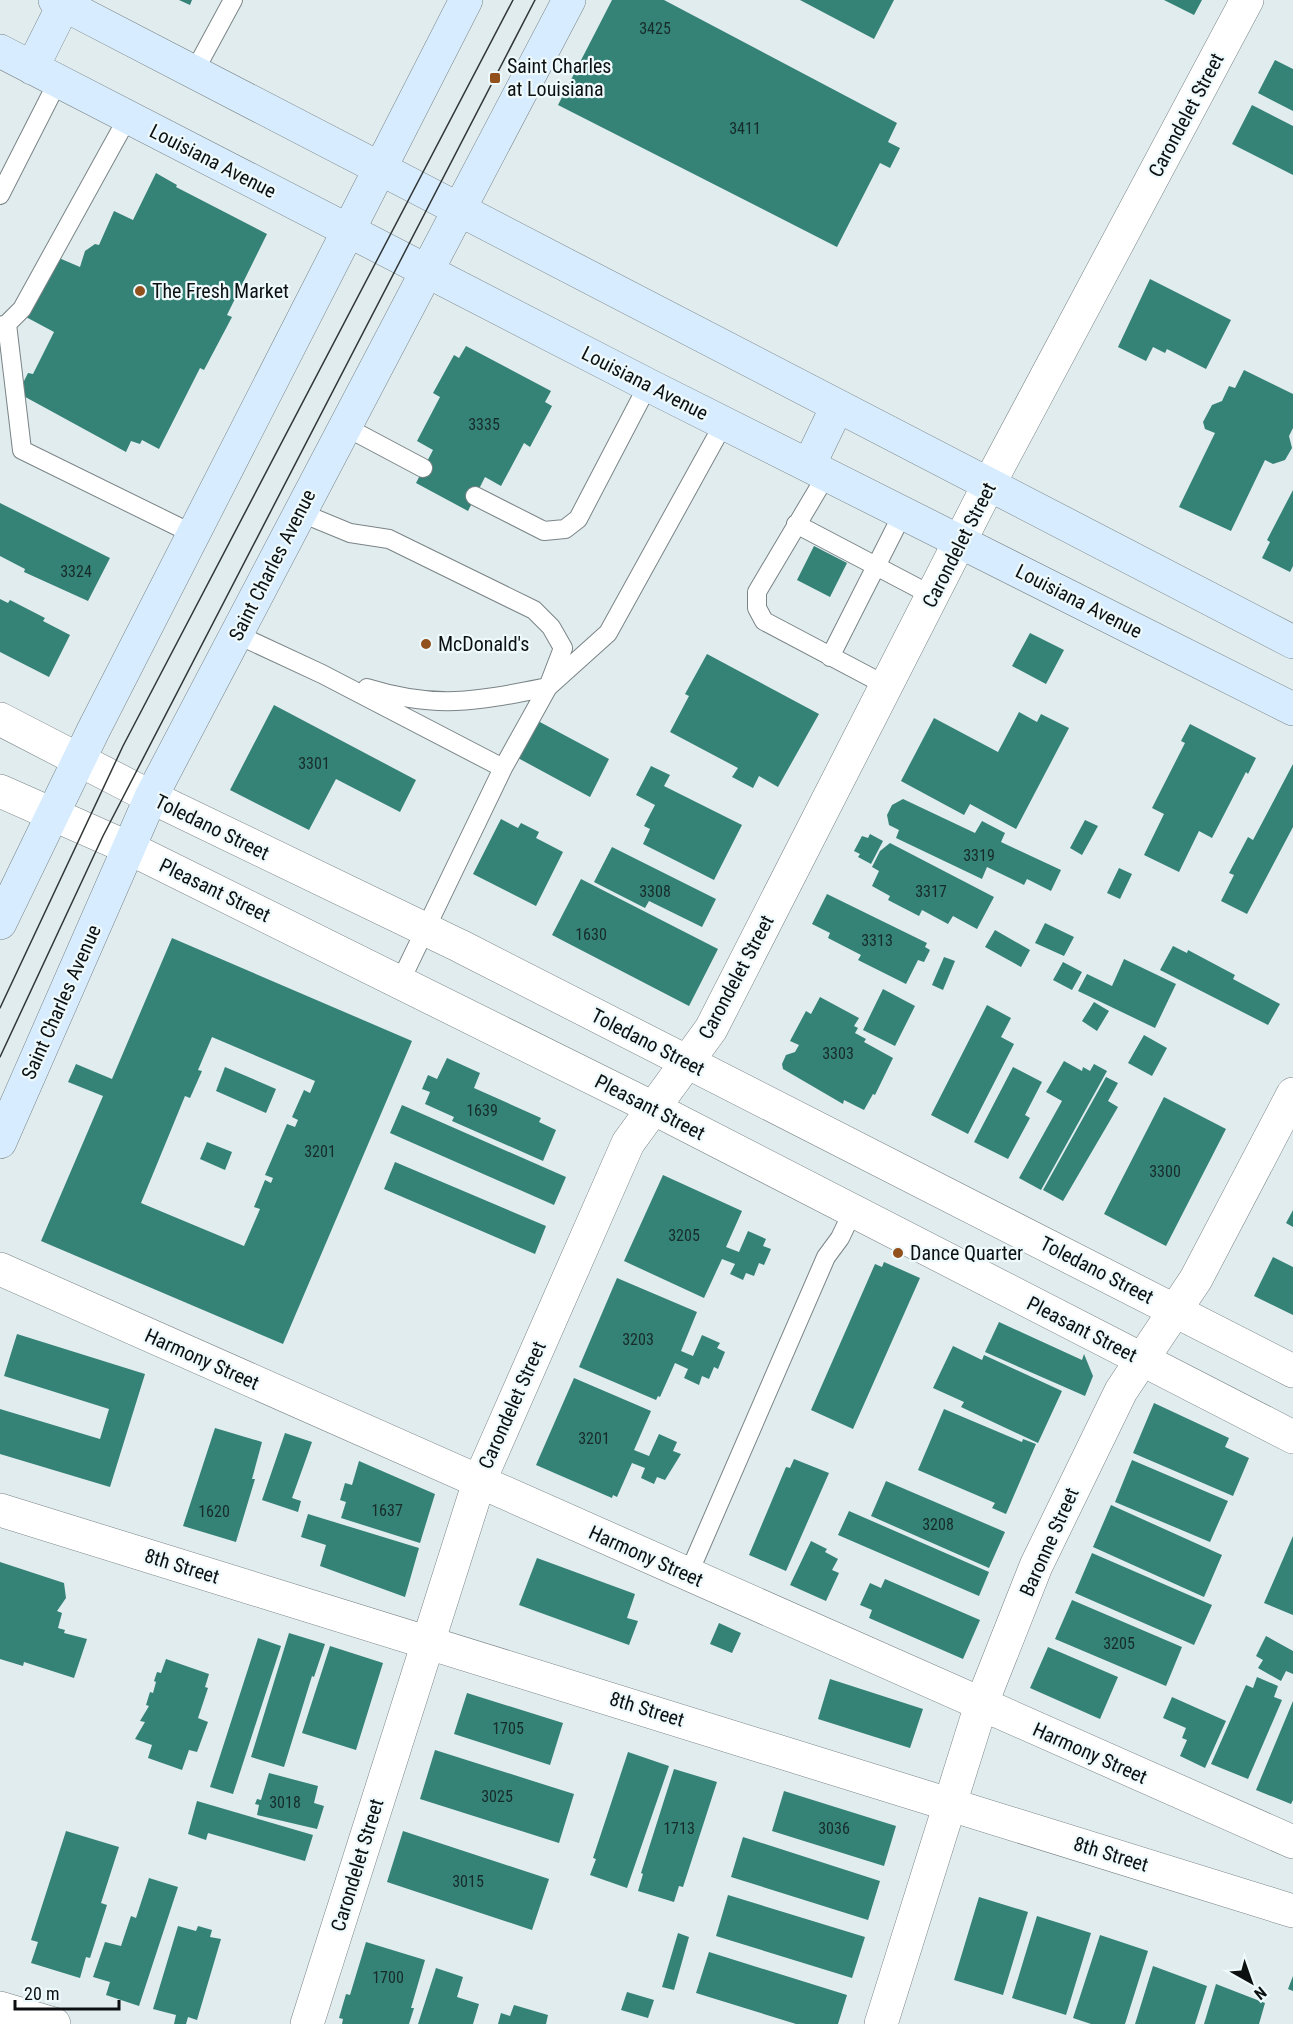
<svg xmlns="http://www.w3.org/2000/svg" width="1293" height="2024" viewBox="0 0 1293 2024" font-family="'Roboto Condensed',sans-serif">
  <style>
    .building { fill: #358276; fill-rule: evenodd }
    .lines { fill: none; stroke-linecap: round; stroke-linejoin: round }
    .lane-casing { stroke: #7a8486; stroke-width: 20 }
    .street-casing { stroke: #7a8486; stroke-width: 34 }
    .secondary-casing { stroke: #7a8486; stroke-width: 34 }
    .lane { stroke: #fff; stroke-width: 18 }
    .street { stroke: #fff; stroke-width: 33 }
    .secondary { stroke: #d7edff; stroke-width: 33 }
    .tram { stroke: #323737; stroke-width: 1.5 }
    .poi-dot { fill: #91501c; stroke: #eef9fc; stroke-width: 2 }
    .labels { text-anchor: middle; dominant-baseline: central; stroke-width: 4.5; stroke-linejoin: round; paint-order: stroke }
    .number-label { font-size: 16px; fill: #162c2a }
    .poi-label { font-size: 20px; fill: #0c1010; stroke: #eef9fc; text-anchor: start }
    .street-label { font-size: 20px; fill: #0c1010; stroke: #eef9fc }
  </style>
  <rect width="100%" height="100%" fill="#e1ecef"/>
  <path class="building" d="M179 0H192L190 5Z
    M612 0H664L897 123 888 142 900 148 890 168 880 163 837 247 558 105Z
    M800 0H894L874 39Z
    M1164 0H1202L1194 15Z
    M1275 60 1293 69V111L1258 93Z
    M1252 105 1293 126V175L1232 144Z
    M156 173 177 185 176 187 267 234 227 315 232 317 204 370 200 368 159 449 142 440 140 444 131 441 126 452 18 393 28 373 33 374 54 332 26 317 59 258 80 267 85 251 95 244 99 245 114 211 133 220Z
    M1150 279 1231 320 1206 369 1167 349 1165 353 1153 347 1146 361 1118 347Z
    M466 346 551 391 545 402 552 406 530 447 524 443 501 486 485 477 468 511 416 483 433 450 417 441 440 397 433 393 454 355 459 358Z
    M1244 370 1293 394V428L1289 436 1292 448 1285 460 1273 464 1265 460 1231 531 1179 507 1215 433 1205 429 1203 422 1212 405 1222 401 1229 386 1235 388Z
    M1293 490V566L1290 572 1262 558 1270 542 1267 540Z
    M0 503 110 558 88 601 24 572 25 569 0 556Z
    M814 546 847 563 830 597 797 580Z
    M0 599 8 603 10 600 45 618 43 621 70 635 49 677 0 652Z
    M1030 633 1064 650 1046 684 1012 666Z
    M707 654 819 714 778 787 759 776 753 788 732 777 738 768 670 732 689 696 685 694Z
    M274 705 416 780 400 812 336 779 309 830 230 790Z
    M1019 712 1037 722 1041 714 1069 728 1016 829 970 804 964 815 901 781 934 718 998 752Z
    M538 721 609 759 590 797 518 758Z
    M1190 724 1256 758 1248 774 1246 772 1212 838 1199 831 1179 872 1144 855 1164 814 1152 808 1185 743 1181 741Z
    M1293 764V827L1247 914 1221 901 1234 875 1229 873 1248 837 1253 840Z
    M651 766 670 775 664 786 742 825 714 880 643 844 650 829 644 826 655 805 636 795Z
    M903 799 975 833 982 821 1005 833 1001 842 1061 870 1051 891 1027 879 1024 885 987 867 982 879 896 838 899 830 889 825 887 815 892 805Z
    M501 819 518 828 521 823 539 832 536 838 563 852 536 906 473 874Z
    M1085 820 1098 826 1082 855 1070 848Z
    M870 834 883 841 871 864 858 857 860 854 854 851 862 836 868 838Z
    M890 843 994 897 977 929 953 916 948 924 922 910 919 916 888 900 890 896 872 886 879 871 872 867 880 851Z
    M612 847 716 899 702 927 649 901 645 908 594 882Z
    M1119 868 1132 874 1120 899 1107 893Z
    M581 879 718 949 689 1006 552 935Z
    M827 894 927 943 925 947 930 950 924 962 918 960 906 984 858 960 861 955 828 938 830 933 812 924Z
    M1045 923 1074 937 1064 956 1035 943Z
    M995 930 1030 950 1021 967 985 947Z
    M172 938 412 1041 283 1344 41 1241 103 1096 68 1082 76 1064 112 1079ZM212 1037 315 1081 310 1093 304 1090 292 1117 298 1120 295 1127 287 1124 265 1175 273 1178 271 1183 265 1180 254 1207 260 1209 244 1246 141 1203 185 1096 190 1098 202 1071 198 1070Z
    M1173 946 1187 953 1188 950 1235 975 1233 979 1280 1004 1268 1025 1160 970Z
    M944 957 955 961 943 990 932 985Z
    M1124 959 1176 984 1155 1028 1078 991 1087 974 1112 986Z
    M1063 962 1082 972 1072 990 1053 980Z
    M883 989 915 1006 895 1046 863 1030Z
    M820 997 859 1018 854 1026 858 1028 855 1033 866 1039 864 1042 893 1058 875 1095 873 1094 864 1110 844 1100 843 1104 783 1069 782 1064 786 1055 795 1052 799 1045 790 1041 806 1011 811 1014Z
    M1094 1002 1109 1011 1097 1031 1082 1021Z
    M987 1005 1011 1018 1001 1037 1014 1044 968 1134 931 1115Z
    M1144 1035 1167 1048 1152 1076 1128 1063Z
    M447 1058 480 1073 474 1088 541 1118 539 1122 556 1130 543 1161 452 1121 454 1117 425 1104 430 1092 422 1089 428 1075 437 1079Z
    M1064 1061 1082 1071 1083 1067 1090 1071 1094 1064 1107 1071 1041 1190 1019 1178 1062 1101 1046 1092Z
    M225 1067 276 1089 266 1113 216 1091Z
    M1013 1067 1042 1082 1025 1115 1030 1118 1008 1159 974 1142Z
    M1106 1077 1118 1083 1108 1101 1118 1107 1063 1201 1043 1190Z
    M1164 1097 1226 1129 1166 1246 1104 1214Z
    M402 1105 566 1177 554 1205 390 1133Z
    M207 1142 232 1152 225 1170 200 1159Z
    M395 1162 546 1226 535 1254 384 1189Z
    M663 1175 742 1211 726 1247 739 1252 748 1231 766 1239 763 1246 771 1249 764 1265 759 1263 754 1276 746 1273 743 1280 730 1274 735 1264 722 1259 704 1298 624 1261Z
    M1293 1210V1227L1286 1223Z
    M1273 1257 1293 1267V1315L1254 1296Z
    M884 1262 920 1278 853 1429 811 1410 875 1264 882 1267Z
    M617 1278 697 1312 681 1351 693 1356 702 1335 720 1343 717 1348 725 1352 718 1369 714 1367 709 1379 702 1376 699 1385 684 1378 688 1369 675 1363 660 1397 658 1396 656 1400 579 1367Z
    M999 1322 1082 1360 1084 1354 1093 1376 1085 1396 985 1352Z
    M17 1334 145 1374 110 1487 0 1454V1409L100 1439 109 1409 4 1376Z
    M953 1346 982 1360 984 1355 1062 1391 1038 1443 961 1407 964 1402 933 1388Z
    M574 1378 651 1411 634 1450 649 1456 659 1434 677 1442 673 1451 681 1454 665 1480 657 1477 654 1484 641 1478 645 1468 632 1463 617 1497 613 1495 612 1498 536 1465Z
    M1154 1403 1229 1438 1225 1447 1249 1458 1233 1496 1133 1453Z
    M944 1409 1022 1442 1023 1439 1036 1444 1006 1514 992 1508 995 1503 918 1470Z
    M215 1428 262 1442 252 1479H255L236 1542 183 1526Z
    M285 1433 312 1442 292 1498 301 1501 298 1512 262 1500Z
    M794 1459 829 1473 786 1571 749 1555 786 1467 790 1468Z
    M1132 1460 1228 1501 1210 1542 1115 1502Z
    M359 1461 435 1494 420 1543 341 1518 346 1502 340 1500 345 1483 352 1485Z
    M886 1481 1005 1532 989 1568 871 1516Z
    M1111 1505 1222 1555 1204 1597 1093 1547Z
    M849 1511 989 1572 979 1596 838 1535Z
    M308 1514 419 1548 405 1597 320 1566 326 1545 301 1537Z
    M1293 1536V1615L1264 1603Z
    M811 1541 827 1549 825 1552 838 1559 832 1570 839 1573 826 1601 790 1585Z
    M1092 1553 1212 1605 1194 1645 1075 1593Z
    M537 1558 635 1594 627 1618 638 1621 629 1645 519 1605Z
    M0 1562 64 1583 66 1598 57 1611 62 1613 58 1628 65 1630 64 1633 87 1639 74 1678 24 1662 23 1666 0 1659Z
    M885 1579 980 1620 963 1659 869 1618 872 1610 860 1605 870 1583 881 1588Z
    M1072 1600 1182 1647 1166 1686 1055 1639Z
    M719 1623 741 1633 732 1653 710 1644Z
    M289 1633 325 1644 314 1677 312 1676 284 1767 251 1757Z
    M1266 1636 1293 1651V1674L1286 1671 1281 1681 1258 1668 1263 1660 1256 1656Z
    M258 1638 281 1646 233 1794 210 1787Z
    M330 1646 383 1663 356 1750 302 1733Z
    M1048 1647 1118 1677 1100 1719 1030 1688Z
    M166 1659 209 1674 205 1687 208 1688 198 1718 208 1722 197 1752 189 1750 182 1770 148 1758 152 1745 135 1739 145 1722 140 1721 149 1706 146 1705 150 1692 153 1693 156 1682 154 1681 157 1672 161 1673Z
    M1257 1677 1278 1686 1274 1697 1282 1700 1248 1779 1211 1764 1246 1685 1253 1688Z
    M830 1679 923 1709 910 1748 818 1719Z
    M467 1693 563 1723 550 1765 454 1734Z
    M1172 1697 1226 1721 1205 1768 1180 1756 1187 1740 1182 1738 1186 1728 1163 1718Z
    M1293 1701V1800L1291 1804 1256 1790Z
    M435 1750 574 1794 559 1843 420 1799Z
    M628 1752 669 1766 627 1888 590 1875 596 1859 593 1858Z
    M674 1769 717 1782 683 1887 679 1886 674 1902 638 1891 643 1874 641 1873Z
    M269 1773 318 1786 314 1803 324 1806 317 1829 257 1815 259 1805 255 1804 257 1799 261 1800Z
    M784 1791 896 1826 884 1866 772 1831Z
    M197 1801 313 1835 305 1861 208 1833 206 1840 188 1834Z
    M66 1831 119 1847 101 1903 107 1905 90 1958 86 1957 80 1978 31 1963 38 1942 31 1940Z
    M403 1831 549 1879 532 1930 387 1882Z
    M743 1837 880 1881 868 1920 731 1877Z
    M149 1878 178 1887 139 2006 106 1995 110 1982 93 1977 105 1942 121 1946 131 1916 136 1918Z
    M728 1895 865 1937 852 1978 716 1936Z
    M979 1897 1028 1912 1003 1995 954 1980Z
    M1037 1916 1091 1933 1066 2015 1012 1998Z
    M178 1926 196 1931 198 1926 212 1930 210 1937 221 1939 197 2020 188 2017 186 2024H174L176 2015 153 2009Z
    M678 1933 689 1937 674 1990 662 1987Z
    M1100 1935 1148 1951 1125 2024H1091L1073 2018Z
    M366 1942 425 1960 411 2008H414L409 2024H342L343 2019 339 2018 346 1994 350 1995Z
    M709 1952 847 1995 838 2024H796L696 1993Z
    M1153 1966 1207 1986 1195 2024H1135Z
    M436 1968 463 1977 457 1997 479 2004 473 2024H418Z
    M1293 1976V1991L1288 1989Z
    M1216 1984 1265 2003 1259 2024H1204Z
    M627 1992 654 2000 648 2018 621 2010Z
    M514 2005 548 2015 546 2024H498L501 2013 510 2016Z"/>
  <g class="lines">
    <defs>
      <path id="lane" d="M194 72 233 0
        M0 195 58 81
        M7 324 22 450 193 534
        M0 326 7 324 22 309 128 117
        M344 426 423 468
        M827 474 757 592V608L764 621 887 686
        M475 496 544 531 565 529 578 519 648 385
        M299 512 350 533 389 539 534 610 551 627 563 648 548 687C478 701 438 710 367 688
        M796 524 933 596
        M236 634 322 674 503 768 548 687 608 633 724 423
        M830 657 903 513
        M400 982 503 768
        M688 1575 826 1257 840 1238 853 1211"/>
      <path id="street" d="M0 719 151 797 460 946 1293 1371
        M0 791 129 848 653 1108 1293 1437
        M0 1269 1293 1842
        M0 1510 1293 1911
        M0 2008 54 2024
        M307 2024 479 1482 628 1143 711 1029 988 486 1247 0
        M881 2024 981 1705 1036 1566 1121 1391 1196 1279 1293 1094"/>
      <path id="secondary" d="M55 0 1293 642
        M0 51 648 385 1293 709
        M32 68 64 4
        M809 465 837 407
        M0 923 93 731 466 0
        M0 1142 151 797 569 0"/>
    </defs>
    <use href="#lane" class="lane-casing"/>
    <use href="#street" class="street-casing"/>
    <use href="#secondary" class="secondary-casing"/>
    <use href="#lane" class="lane"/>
    <use href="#street" class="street"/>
    <use href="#secondary" class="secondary"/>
    <path class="tram" d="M0 1008 123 746 513 0
      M0 1057 103 836 535 0"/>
  </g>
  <g class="poi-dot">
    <rect x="489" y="72" width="12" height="12" rx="3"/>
    <circle cx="140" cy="291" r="6"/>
    <circle cx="426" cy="644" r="6"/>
    <circle cx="898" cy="1253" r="6"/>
  </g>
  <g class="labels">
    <g class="number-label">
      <text x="655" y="28">3425</text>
      <text x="745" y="128">3411</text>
      <text x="484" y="424">3335</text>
      <text x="76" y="571">3324</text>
      <text x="314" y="763">3301</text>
      <text x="979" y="855">3319</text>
      <text x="655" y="891">3308</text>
      <text x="931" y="891">3317</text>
      <text x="591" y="934">1630</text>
      <text x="877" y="940">3313</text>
      <text x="838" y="1053">3303</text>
      <text x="482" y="1110">1639</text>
      <text x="320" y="1151">3201</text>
      <text x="1165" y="1171">3300</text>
      <text x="684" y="1235">3205</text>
      <text x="638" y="1339">3203</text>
      <text x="594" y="1438">3201</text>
      <text x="387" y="1510">1637</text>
      <text x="214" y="1511">1620</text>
      <text x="938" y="1524">3208</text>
      <text x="1119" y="1643">3205</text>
      <text x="508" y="1728">1705</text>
      <text x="497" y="1796">3025</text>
      <text x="285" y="1802">3018</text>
      <text x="679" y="1828">1713</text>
      <text x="834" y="1828">3036</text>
      <text x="468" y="1881">3015</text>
      <text x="388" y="1977">1700</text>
    </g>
    <g class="poi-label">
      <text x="507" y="66">Saint Charles<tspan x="507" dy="23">at Louisiana</tspan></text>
      <text x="152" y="291">The Fresh Market</text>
      <text x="438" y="644">McDonald's</text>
      <text x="910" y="1253">Dance Quarter</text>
    </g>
    <g class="street-label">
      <text transform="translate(1186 115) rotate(-62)">Carondelet Street</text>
      <text transform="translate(213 161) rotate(27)">Louisiana Avenue</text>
      <text transform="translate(645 383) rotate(27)">Louisiana Avenue</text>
      <text transform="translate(959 545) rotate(-63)">Carondelet Street</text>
      <text transform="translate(272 565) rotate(-63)">Saint Charles Avenue</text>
      <text transform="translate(1079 601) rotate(27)">Louisiana Avenue</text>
      <text transform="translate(212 827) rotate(26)">Toledano Street</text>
      <text transform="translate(215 890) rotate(26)">Pleasant Street</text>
      <text transform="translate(736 977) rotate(-62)">Carondelet Street</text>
      <text transform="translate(61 1002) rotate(-66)">Saint Charles Avenue</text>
      <text transform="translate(648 1042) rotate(27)">Toledano Street</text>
      <text transform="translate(650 1107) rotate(27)">Pleasant Street</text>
      <text transform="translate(1097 1270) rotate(27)">Toledano Street</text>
      <text transform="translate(1082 1329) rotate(27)">Pleasant Street</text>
      <text transform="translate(202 1359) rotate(24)">Harmony Street</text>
      <text transform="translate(512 1405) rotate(-66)">Carondelet Street</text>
      <text transform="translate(1049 1542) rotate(-66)">Baronne Street</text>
      <text transform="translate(646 1556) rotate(24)">Harmony Street</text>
      <text transform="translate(182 1566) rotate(17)">8th Street</text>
      <text transform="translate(647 1709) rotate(17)">8th Street</text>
      <text transform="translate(1090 1753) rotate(24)">Harmony Street</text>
      <text transform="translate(1111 1854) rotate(17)">8th Street</text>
      <text transform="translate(357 1865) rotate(-73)">Carondelet Street</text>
    </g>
  </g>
  <g transform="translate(1251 1982) rotate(140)" stroke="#eef9fc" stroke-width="4.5" paint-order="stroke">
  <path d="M0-4.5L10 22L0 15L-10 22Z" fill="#0c1010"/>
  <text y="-9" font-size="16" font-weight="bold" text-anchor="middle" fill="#0c1010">N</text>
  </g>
  <path d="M15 2000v9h104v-9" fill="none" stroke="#0c1010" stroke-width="3"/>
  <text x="24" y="2000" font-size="18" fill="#0c1010" stroke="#eef9fc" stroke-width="4.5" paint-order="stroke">20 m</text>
</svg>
